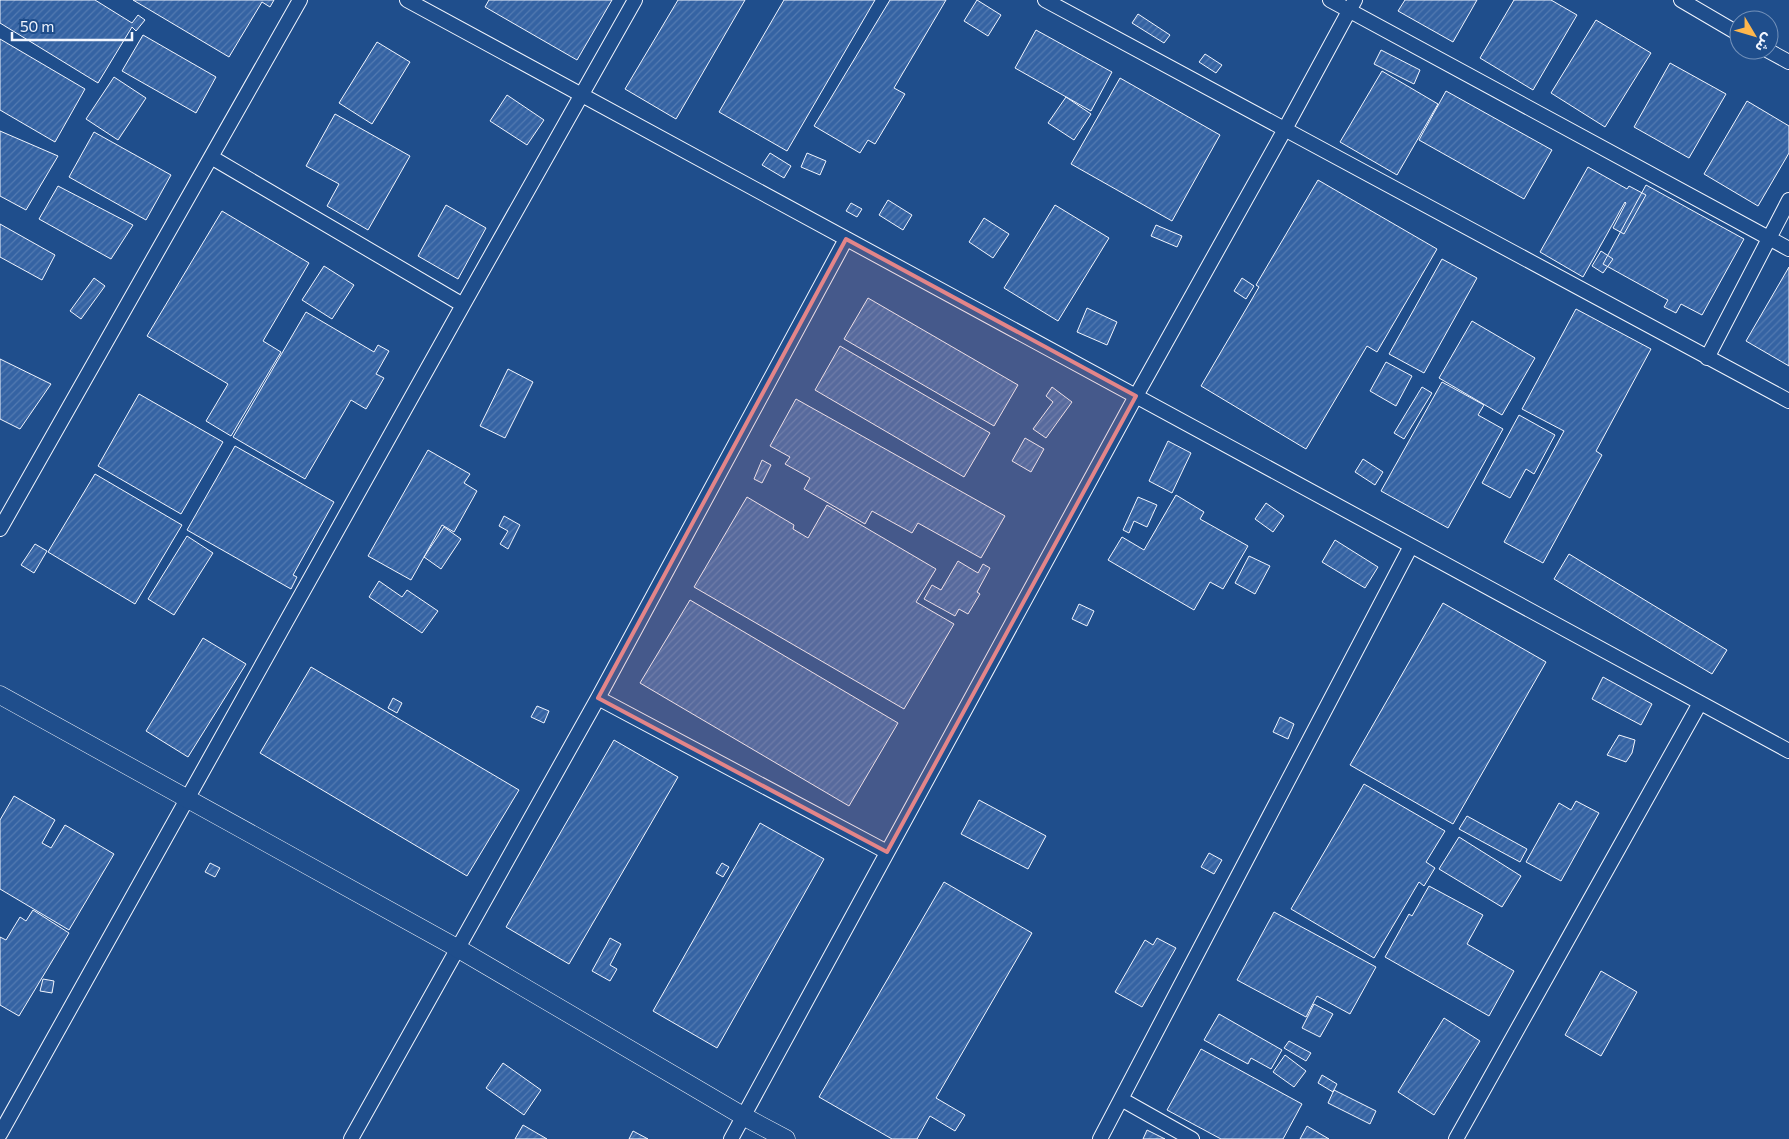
<svg xmlns="http://www.w3.org/2000/svg" width="1789" height="1139" viewBox="0 0 1789 1139" font-family="Commissioner,'Noto Sans Arabic',sans-serif">
  <style>
    .building { fill: url(#building-hatch); stroke: #f2f6ff }
    .lines { fill: none; stroke-linecap: round; stroke-linejoin: round }
    .minor-casing { stroke: #f2f6ff; stroke-width: 16 }
    .tertiary-casing { stroke: #f2f6ff; stroke-width: 19 }
    .minor { stroke: #1f4e8c; stroke-width: 14 }
    .tertiary { stroke: #1f4e8c; stroke-width: 18 }
    .marked { fill: #e38589; fill-opacity: 0.2; stroke: #e38589; stroke-width: 4; stroke-linejoin: round }
  </style>
  <defs>
    <pattern id="building-hatch" width="6" height="6" patternUnits="userSpaceOnUse" patternTransform="scale(1.25)"><rect width="6" height="6" fill="#3563a3"/><path d="M-1 1l2-2M0 6l6-6M5 7l2-2" fill="none" stroke="#537ab1"/></pattern>
  </defs>
  <rect width="100%" height="100%" fill="#1f4e8c"/>
  <path class="building" d="M0 0H95L132 23 138 15 145 20 136 31 132 27 98 83 0 23Z
    M133 0H274L270 7 262 2 229 57Z
    M489 0H612L577 60 485 7Z
    M678 0H745L676 119 625 89Z
    M784 0H875L787 151 719 112Z
    M890 0H946L894 88 905 94 875 144 868 140 860 153 814 126Z
    M977 0 1001 15 988 36 964 21Z
    M1405 0H1477L1453 42 1398 11Z
    M1514 0H1551L1577 15 1533 90 1480 58Z
    M1138 14 1170 35 1164 43 1132 23Z
    M1596 20 1651 53 1605 127 1551 93Z
    M1036 30 1112 72 1091 111 1015 68Z
    M143 35 216 77 196 113 122 71Z
    M0 39 85 89 55 142 0 110Z
    M377 42 410 62 372 124 339 103Z
    M1381 50 1420 70 1414 84 1374 64Z
    M1205 54 1222 65 1216 73 1199 62Z
    M1670 63 1726 94 1689 158 1634 127Z
    M1382 71 1438 104 1397 175 1340 142Z
    M114 77 146 98 118 140 86 119Z
    M1120 78 1220 135 1172 221 1071 164Z
    M1446 91 1552 150 1524 199 1419 140Z
    M507 95 544 120 527 145 490 121Z
    M1066 97 1091 114 1074 140 1048 123Z
    M1747 101 1789 126V153L1758 206 1704 174Z
    M335 114 410 156 368 230 327 206 339 184 306 166Z
    M0 131 58 156 26 210 0 196Z
    M94 132 171 175 146 220 69 177Z
    M770 153 791 166 784 178 762 165Z
    M807 153 826 161 820 175 801 167Z
    M1588 167 1627 189 1629 186 1646 195 1624 234 1613 228 1626 203 1625 202 1583 277 1540 252Z
    M1318 180 1437 249 1377 352 1367 346 1306 449 1201 386 1259 287 1256 285Z
    M1646 185 1744 239 1702 315 1681 304 1676 313 1664 307 1668 300 1603 264Z
    M58 186 133 225 111 259 39 219Z
    M888 200 912 215 903 230 879 215Z
    M851 203 862 209 857 217 846 211Z
    M446 205 486 228 458 279 418 256Z
    M1055 205 1109 238 1058 321 1004 288Z
    M222 211 309 263 263 341 281 352 231 436 206 421 228 384 147 336Z
    M984 218 1009 234 993 258 969 242Z
    M0 224 55 255 42 280 0 257Z
    M1156 225 1182 236 1177 247 1151 236Z
    M1601 251 1613 259 1603 273 1592 266Z
    M1442 259 1477 278 1424 373 1389 354Z
    M324 266 354 285 332 319 302 300Z
    M1789 267V366L1746 341Z
    M94 278 105 286 81 319 70 311Z
    M1242 278 1254 286 1246 299 1234 291Z
    M868 298 1018 385 994 426 844 339Z
    M1087 308 1117 322 1107 345 1077 332Z
    M1576 309 1651 349 1596 451 1602 455 1543 563 1504 542 1564 431 1522 409Z
    M306 312 374 352 378 345 389 351 376 374 384 378 366 409 351 400 305 479 233 437Z
    M1472 321 1535 358 1502 415 1439 378Z
    M840 346 990 433 964 477 815 390Z
    M0 359 51 384 20 429 0 419Z
    M1386 362 1412 376 1396 406 1370 391Z
    M508 369 533 382 505 438 480 426Z
    M1442 382 1484 405 1478 415 1503 429 1448 528 1381 491Z
    M1052 387 1072 402 1046 438 1033 429 1053 402 1046 396Z
    M1422 387 1432 393 1404 439 1394 433Z
    M139 394 223 442 181 514 98 466Z
    M796 399 1005 516 981 558 918 523 912 533 872 511 865 524 804 489 810 478 785 464 790 457 770 446Z
    M1519 415 1555 435 1534 474 1526 469 1510 498 1482 483Z
    M1025 438 1044 449 1031 472 1012 461Z
    M1168 441 1191 453 1172 493 1149 481Z
    M235 446 334 502 293 575 297 577 291 589 187 530Z
    M428 450 470 474 464 483 477 491 454 532 442 525 411 580 368 556Z
    M1363 459 1383 472 1375 485 1355 472Z
    M762 460 771 465 762 483 754 479Z
    M95 474 182 525 135 604 48 552Z
    M1176 495 1204 512 1200 519 1248 546 1223 589 1210 582 1194 610 1108 560 1122 537 1144 550Z
    M747 497 794 525 793 529 808 538 827 505 936 569 916 602 954 624 904 709 694 587Z
    M1138 497 1157 505 1147 527 1134 521 1129 533 1123 530Z
    M1266 503 1284 516 1273 532 1255 519Z
    M504 516 520 525 508 549 500 544 508 531 499 526Z
    M444 527 461 539 441 569 424 557Z
    M187 536 213 553 174 615 148 599Z
    M1335 540 1378 567 1365 588 1322 562Z
    M35 544 47 551 34 573 21 565Z
    M1569 554 1727 650 1712 674 1554 579Z
    M1249 556 1270 566 1255 594 1235 583Z
    M958 561 978 573 983 564 990 568 977 592 980 594 968 614 959 609 955 616 924 599 932 585 941 590Z
    M379 581 402 597 407 590 438 611 422 633 369 597Z
    M690 600 898 723 849 806 640 683Z
    M1443 603 1546 662 1453 824 1350 765Z
    M1079 604 1094 611 1087 626 1072 619Z
    M203 638 246 664 188 757 146 731Z
    M311 667 519 790 467 876 260 753Z
    M1603 677 1652 704 1641 725 1592 699Z
    M393 698 402 703 397 713 388 708Z
    M537 706 549 711 544 723 531 717Z
    M1280 717 1294 724 1288 739 1273 732Z
    M1619 735 1635 740 1632 753 1626 762 1607 755Z
    M614 740 678 777 569 964 506 927Z
    M1364 784 1445 831 1426 862 1435 868 1424 886 1419 882 1374 958 1291 909Z
    M14 796 55 820 42 843 51 848 65 825 114 854 69 930 0 889V820Z
    M979 800 1046 836 1028 869 961 834Z
    M1576 801 1599 813 1561 881 1526 862 1559 803 1571 810Z
    M1467 816 1527 849 1520 862 1459 829Z
    M760 823 824 859 717 1048 653 1011Z
    M1459 837 1521 876 1502 907 1439 869Z
    M1209 853 1222 860 1214 874 1201 867Z
    M210 863 220 868 215 877 205 872Z
    M722 863 729 867 723 877 716 873Z
    M944 882 1032 933 936 1098 965 1115 955 1131 930 1116 917 1139H892L819 1097Z
    M1429 886 1483 915 1467 944 1514 971 1489 1016 1385 957 1409 914 1412 916Z
    M33 910 69 933 19 1016 0 1005V937L6 940 20 917 26 921Z
    M1274 912 1376 967 1350 1014 1317 996 1306 1017 1237 980Z
    M610 938 621 944 610 965 617 969 610 981 592 971Z
    M1157 938 1176 948 1142 1007 1115 992 1145 940 1153 945Z
    M1601 971 1637 992 1601 1056 1565 1035Z
    M43 979 54 981 52 993 40 991Z
    M1314 1004 1333 1014 1320 1037 1302 1028Z
    M1219 1014 1282 1050 1271 1069 1251 1058 1248 1064 1204 1040Z
    M1444 1018 1480 1041 1434 1115 1398 1092Z
    M1289 1041 1311 1053 1306 1061 1284 1048Z
    M1201 1049 1302 1104 1283 1139H1221L1167 1110Z
    M1285 1055 1306 1071 1294 1087 1273 1072Z
    M503 1063 541 1090 524 1115 486 1088Z
    M1322 1075 1337 1084 1333 1092 1318 1083Z
    M1334 1090 1376 1111 1370 1124 1328 1103Z
    M523 1125 547 1139H515Z
    M1307 1126 1329 1139H1300Z
    M1147 1130 1165 1139H1143Z
    M633 1131 648 1139H629Z"/>
  <g class="lines">
    <defs>
      <path id="minor" d="M407 0 1789 751
        M1045 0 1789 401
        M1330 0 1789 249
        M1681 0 1739 34
        M1767 50 1789 62
        M211 157 463 305
        M1707 358 1789 200
        M0 529 300 0
        M598 698 887 852
        M1121 1099 1192 1139
        M0 1134 463 305 635 0
        M351 1139 598 698 846 239
        M731 1139 1136 396 1285 129 1355 0
        M1100 1139 1411 546
        M1456 1139 1700 703"/>
      <path id="tertiary" d="M0 695 457 948 743 1116 786 1139"/>
    </defs>
    <use href="#minor" class="minor-casing"/>
    <use href="#tertiary" class="tertiary-casing"/>
    <use href="#minor" class="minor"/>
    <use href="#tertiary" class="tertiary"/>
  </g>
  <path class="marked" d="M846 239 1136 396 887 852 598 698Z"/>
  <g transform="translate(1754 35) rotate(128)"><circle r="24" fill="#1f4e8c" stroke="#7391ba"/>
  <path d="M0-4L9 19L0 12L-9 19Z" fill="#ffb74d"/>
  <text y="-8" font-size="14" font-weight="bold" text-anchor="middle" fill="#f2f6ff">ش</text>
  </g>
  <path d="M12 32v8h120v-8" fill="none" stroke="#f2f6ff" stroke-width="2.5"/>
  <text x="20" y="32" font-size="15" fill="#f2f6ff" stroke="#1f4e8c" stroke-width="4" paint-order="stroke">50 m</text>
</svg>
